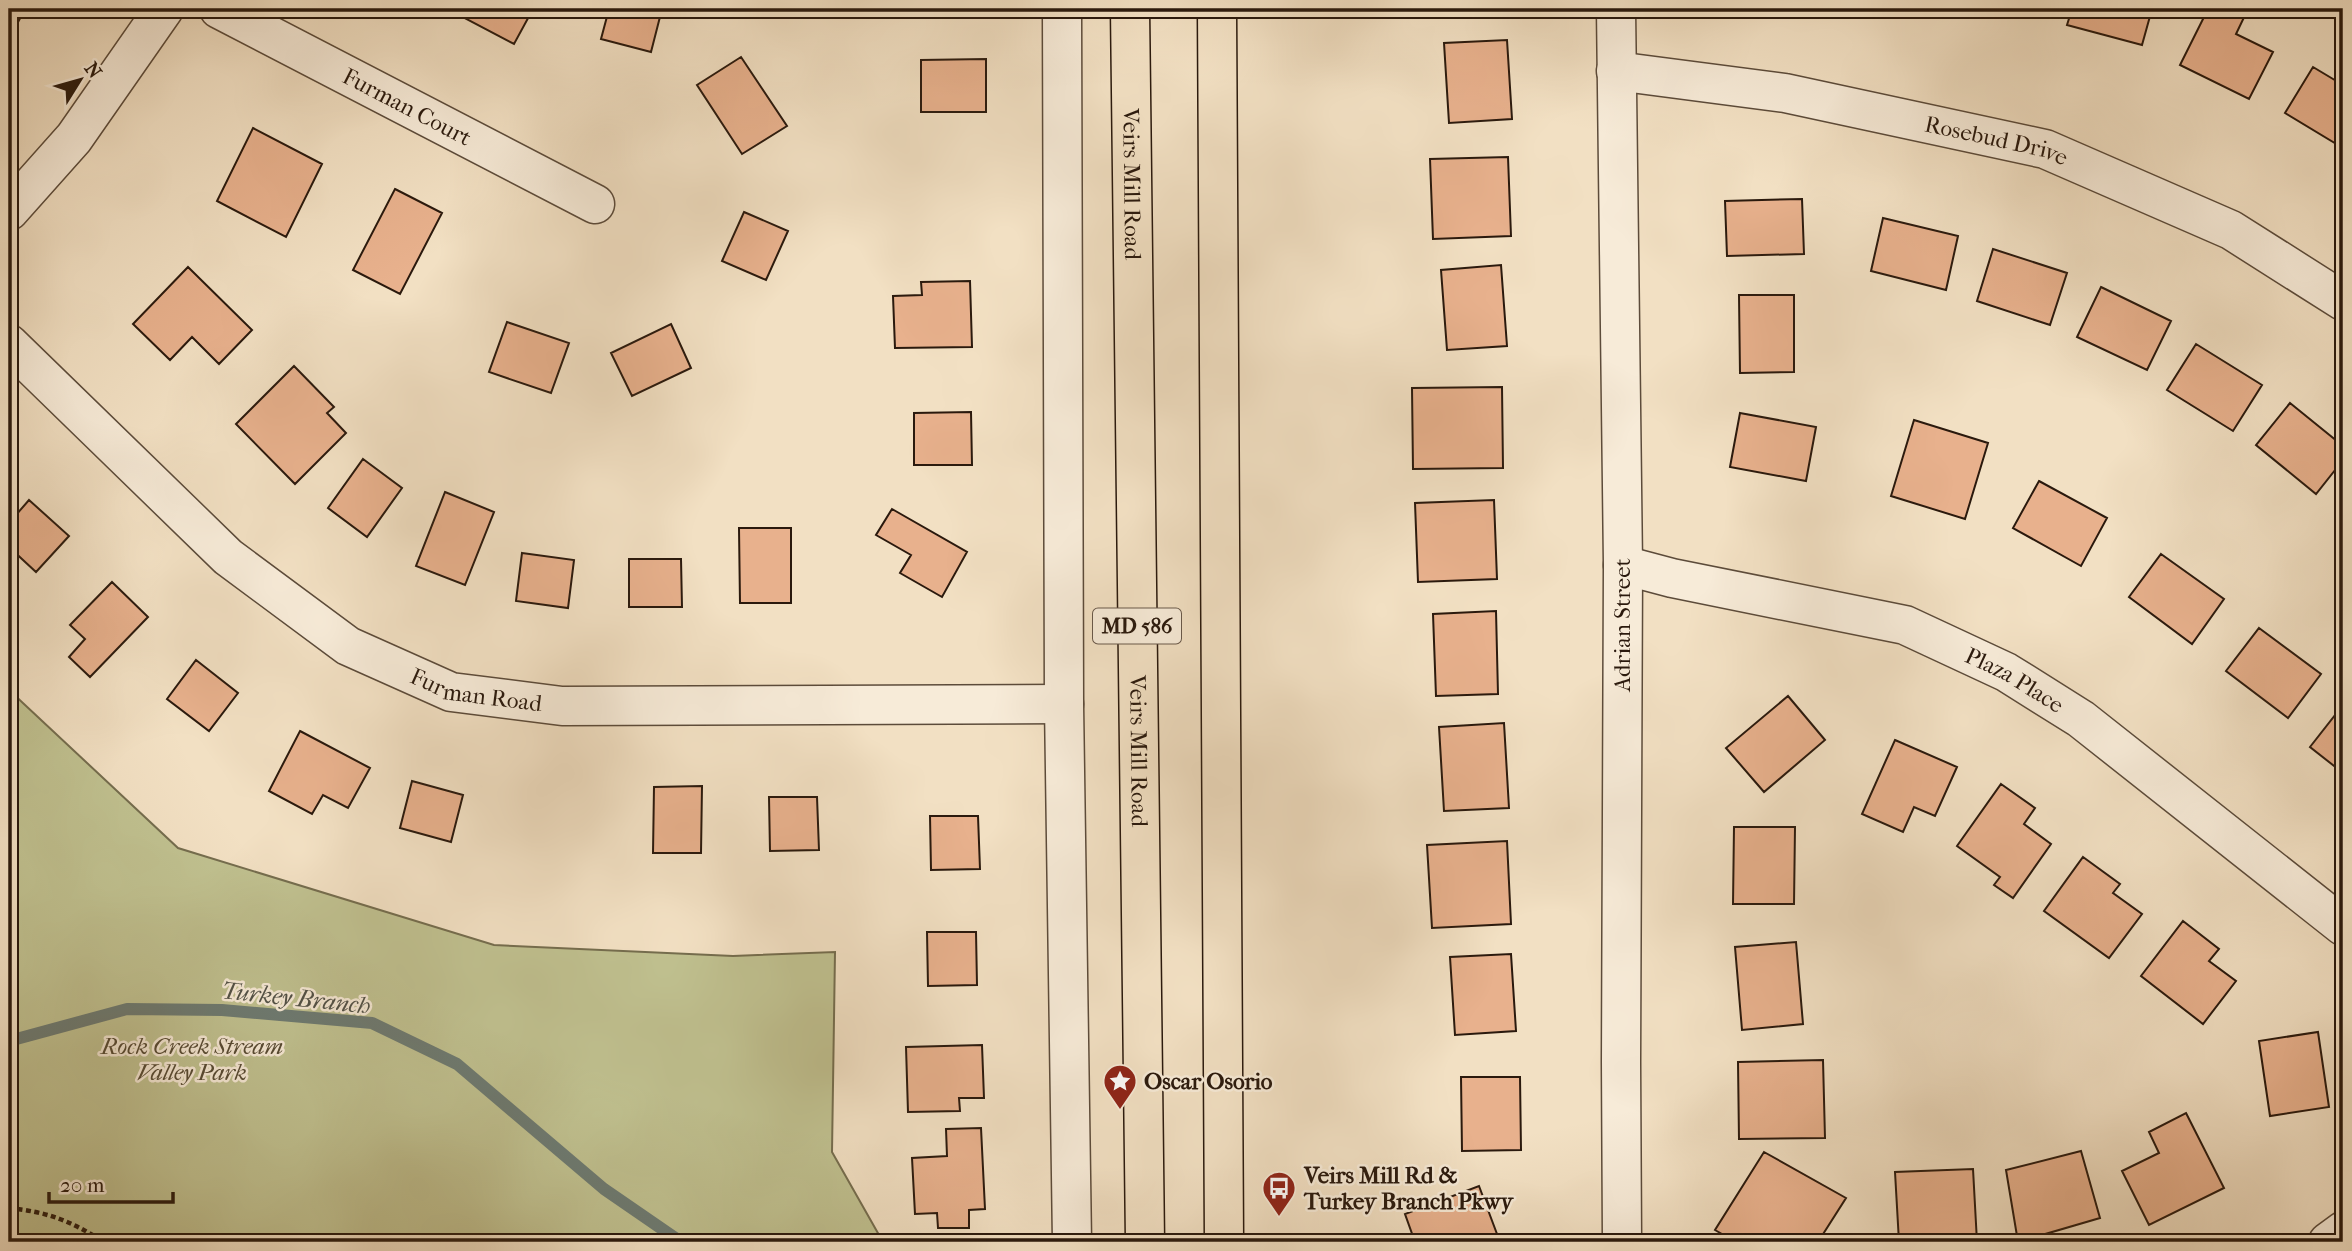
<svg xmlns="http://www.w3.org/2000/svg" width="2352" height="1251" viewBox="0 0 2352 1251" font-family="'IM FELL French Canon',serif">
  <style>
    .green { fill: #c0c190; stroke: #756d4e; stroke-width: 2 }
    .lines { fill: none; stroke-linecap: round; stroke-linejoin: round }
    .stream { stroke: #6e7b72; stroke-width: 12 }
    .building { fill: #e8b18d; stroke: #2a190d; stroke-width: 2 }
    .minor-casing { stroke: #5c4b3a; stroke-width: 41 }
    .primary-casing { stroke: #2a190d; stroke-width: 41 }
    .path { stroke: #2a190d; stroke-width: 4.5; stroke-dasharray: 5 3.5; stroke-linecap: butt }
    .minor { stroke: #f7ebd8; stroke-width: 38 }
    .primary { stroke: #f2e0c3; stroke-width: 38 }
    .labels { text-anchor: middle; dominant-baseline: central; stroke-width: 5; stroke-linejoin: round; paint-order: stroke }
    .shield { fill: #f7ebd8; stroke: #68584a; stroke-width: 2 }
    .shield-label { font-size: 21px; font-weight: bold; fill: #2a190d }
    .street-label { font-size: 23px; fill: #2a190d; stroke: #f7ebd8 }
    .park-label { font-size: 23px; font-style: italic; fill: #574b34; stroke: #f7ebd8 }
    .poi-label { font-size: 23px; font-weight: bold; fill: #2a190d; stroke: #f7ebd8; text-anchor: start }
    .water-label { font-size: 24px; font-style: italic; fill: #525248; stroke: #f7ebd8 }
  </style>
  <rect width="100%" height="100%" fill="#f2e0c3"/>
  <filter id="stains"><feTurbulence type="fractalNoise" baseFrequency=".00286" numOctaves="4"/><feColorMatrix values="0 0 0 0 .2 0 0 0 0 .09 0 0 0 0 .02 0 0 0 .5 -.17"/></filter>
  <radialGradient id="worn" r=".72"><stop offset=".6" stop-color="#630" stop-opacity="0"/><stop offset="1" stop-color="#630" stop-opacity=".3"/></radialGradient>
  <path class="green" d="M9 690 178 848 494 945 733 956 835 952 832 1152 883 1242H9Z"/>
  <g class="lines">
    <path class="stream" d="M9 1041 127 1009 222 1010 372 1023 457 1064 604 1189 681 1242"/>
  </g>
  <path class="building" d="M9 9H25L9 39Z
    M455 9H533L514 44 453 12Z
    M609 9H662L651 52 601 39Z
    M1973 9H2029L2028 17Z
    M2072 9H2152L2142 45 2067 25Z
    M2208 9H2248L2236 34 2273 52 2249 99 2180 65Z
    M1507 40 1512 119 1449 123 1444 43Z
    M741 57 787 126 742 154 697 85Z
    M986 59V112H921V60Z
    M2313 67 2343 85V148L2285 113Z
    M253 128 322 164 286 237 217 201Z
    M1508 157 1511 236 1433 239 1430 159Z
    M395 189 442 213 400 294 353 270Z
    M1802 199 1804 254 1727 256 1725 201Z
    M744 212 788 231 766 280 722 261Z
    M1883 218 1958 236 1946 290 1871 271Z
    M1993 249 2067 273 2050 325 1977 301Z
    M1501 265 1507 346 1447 350 1441 270Z
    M188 267 252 330 219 364 192 337 170 360 133 324Z
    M970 281 972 347 895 348 893 296 922 295 921 282Z
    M2101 287 2171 321 2147 370 2077 337Z
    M1739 295H1794V372L1740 373Z
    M507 322 569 343 551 393 489 372Z
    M671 324 691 368 632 396 611 353Z
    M2196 344 2262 385 2233 431 2167 390Z
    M294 366 334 407 327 413 346 433 295 484 236 424Z
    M1502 387 1503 468 1413 469 1412 388Z
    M2290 403 2343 446V460L2316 494 2256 445Z
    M971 412 972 465H914V413Z
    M1740 413 1816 427 1806 481 1730 467Z
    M1914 420 1988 443 1965 519 1891 496Z
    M363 459 402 488 367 537 328 508Z
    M2039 481 2107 518 2081 566 2013 528Z
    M445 492 494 512 465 585 416 566Z
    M29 500 69 536 36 572 9 547V523Z
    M1494 500 1497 579 1418 582 1415 503Z
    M892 509 967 552 942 597 900 573 911 555 876 535Z
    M739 528H791V603H740Z
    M522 553 574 560 568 608 516 601Z
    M2161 554 2224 599 2192 644 2129 597Z
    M629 559H681L682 607H629Z
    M112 582 148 617 90 677 69 657 85 639 70 625Z
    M1496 611 1498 694 1436 696 1433 614Z
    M2259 628 2321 674 2288 718 2226 671Z
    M196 660 238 693 209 731 167 699Z
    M1788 696 1825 740 1764 792 1726 748Z
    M2343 705V773L2310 747Z
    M1504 723 1509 808 1444 811 1439 727Z
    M300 731 370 768 348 808 323 795 312 814 269 791Z
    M1895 740 1957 767 1935 816 1914 807 1903 832 1862 814Z
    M412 781 463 795 451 842 400 828Z
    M2001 784 2035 808 2024 824 2051 844 2013 898 1994 885 2000 877 1957 846Z
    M702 786 701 853H653L654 787Z
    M769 797H817L819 850 770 851Z
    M930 816H978L980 869 931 870Z
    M1734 827H1795L1794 904H1733Z
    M1507 841 1511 924 1432 928 1427 845Z
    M2083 857 2120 884 2113 893 2142 914 2109 958 2044 911Z
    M2183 921 2219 949 2209 961 2236 981 2203 1024 2141 976Z
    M927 932H976L977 985 928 986Z
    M1796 942 1803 1024 1742 1030 1735 947Z
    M1511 954 1516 1031 1455 1035 1450 957Z
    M2318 1032 2329 1107 2270 1116 2259 1041Z
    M982 1045 984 1098H959L960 1111 908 1112 906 1047Z
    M1823 1060 1825 1138 1739 1139 1738 1062Z
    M1461 1077H1520L1521 1150 1462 1151Z
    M2186 1113 2224 1188 2149 1225 2122 1171 2159 1153 2149 1132Z
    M981 1128 985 1209 969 1210V1228H938L937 1213 915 1214 912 1158 947 1156 946 1129Z
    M2081 1151 2100 1218 2018 1242 2006 1170Z
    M1764 1152 1846 1198 1818 1242H1736L1715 1230Z
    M1973 1169 1977 1242H1899L1895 1172Z
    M1479 1186 1500 1242H1415L1405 1214Z"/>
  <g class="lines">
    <defs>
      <g id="minor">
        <path id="s1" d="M219 9 595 204"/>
        <path d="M1062 9 1064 704 1072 1242"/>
        <path d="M1616 9 1623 565 1621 1062 1622 1242"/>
        <path id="s2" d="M1616 71 1785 93 2045 149 2231 230 2343 301"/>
        <path d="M9 211 74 138 164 9"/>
        <path id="s3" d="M9 344 228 557 348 646 451 692 562 706 1064 704"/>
        <path id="s4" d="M1623 565 1672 578 1905 625 2006 672 2081 719 2343 926"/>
        <path d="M2328 1242 2343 1231"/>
      </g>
      <g id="primary">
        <path id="s5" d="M1130 9 1145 1242"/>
        <path d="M1217 9 1224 1242"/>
      </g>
    </defs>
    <use href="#minor" class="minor-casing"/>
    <use href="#primary" class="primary-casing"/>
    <path class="path" d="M9 1208C48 1212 71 1221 104 1242"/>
    <use href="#minor" class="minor"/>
    <use href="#primary" class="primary"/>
  </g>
  <defs>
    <symbol id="sight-pin" viewBox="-11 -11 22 30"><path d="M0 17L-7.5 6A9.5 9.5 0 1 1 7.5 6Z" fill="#8f2418" stroke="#f7ebd8"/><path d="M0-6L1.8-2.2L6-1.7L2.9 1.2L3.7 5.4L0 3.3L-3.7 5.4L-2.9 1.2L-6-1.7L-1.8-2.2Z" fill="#fff"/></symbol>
    <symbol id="bus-pin" viewBox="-11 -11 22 30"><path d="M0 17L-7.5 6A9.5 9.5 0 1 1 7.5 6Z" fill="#8f2418" stroke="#f7ebd8"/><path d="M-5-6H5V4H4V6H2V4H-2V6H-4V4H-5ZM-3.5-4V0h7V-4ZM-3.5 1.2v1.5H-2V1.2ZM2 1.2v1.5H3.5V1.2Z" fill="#fff"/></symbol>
  </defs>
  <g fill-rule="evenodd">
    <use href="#sight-pin" x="1101" y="1062" width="38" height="52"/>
    <use href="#bus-pin" x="1260" y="1169" width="38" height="52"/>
  </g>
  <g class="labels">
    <rect class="shield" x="1093" y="608.5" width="88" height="35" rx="5"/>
    <g class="shield-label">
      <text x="1137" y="626">MD 586</text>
    </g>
    <g class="street-label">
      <text stroke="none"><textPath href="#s1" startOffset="212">Furman Court</textPath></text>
      <text stroke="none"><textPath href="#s2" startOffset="387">Rosebud Drive</textPath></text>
      <text stroke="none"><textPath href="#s5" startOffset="175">Veirs Mill Road</textPath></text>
      <text transform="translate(1622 625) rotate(-90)">Adrian Street</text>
      <text stroke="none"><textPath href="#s4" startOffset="411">Plaza Place</textPath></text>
      <text stroke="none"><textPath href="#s3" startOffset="592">Furman Road</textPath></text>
      <text stroke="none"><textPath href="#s5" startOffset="742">Veirs Mill Road</textPath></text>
    </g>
    <g class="park-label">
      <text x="192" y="1046">Rock Creek Stream<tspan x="192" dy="26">Valley Park</tspan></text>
    </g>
    <g class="poi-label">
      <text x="1144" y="1081">Oscar Osorio</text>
      <text x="1304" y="1175">Veirs Mill Rd &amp;<tspan x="1304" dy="26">Turkey Branch Pkwy</tspan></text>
    </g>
    <g class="water-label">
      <text transform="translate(296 998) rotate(6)">Turkey Branch</text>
    </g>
  </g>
  <rect width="2352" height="1251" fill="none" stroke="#f2e0c3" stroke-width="35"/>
  <rect x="10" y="10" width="2331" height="1230" fill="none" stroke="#2a190d" stroke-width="3.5"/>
  <rect x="18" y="18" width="2317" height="1216" fill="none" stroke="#2a190d" stroke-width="2"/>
  <g transform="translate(80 80) rotate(53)" stroke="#f7ebd8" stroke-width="5" paint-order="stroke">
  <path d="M0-5L12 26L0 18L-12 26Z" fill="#2a190d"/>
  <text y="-10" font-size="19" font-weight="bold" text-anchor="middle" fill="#2a190d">N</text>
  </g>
  <path d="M49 1192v10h124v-10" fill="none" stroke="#2a190d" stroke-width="3.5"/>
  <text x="60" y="1192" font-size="21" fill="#2a190d" stroke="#f7ebd8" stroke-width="5" paint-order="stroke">20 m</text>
  <rect width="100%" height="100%" filter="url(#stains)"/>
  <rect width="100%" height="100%" fill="url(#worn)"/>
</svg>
